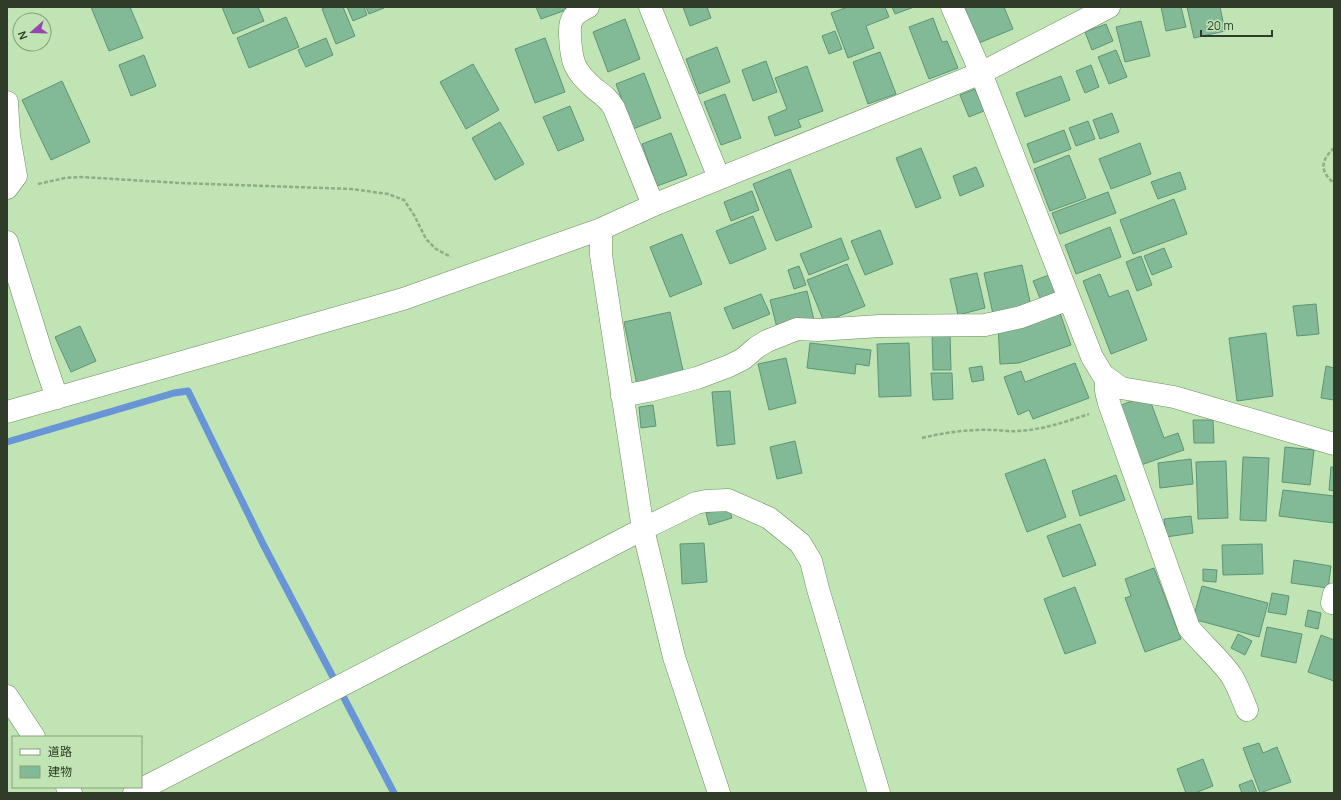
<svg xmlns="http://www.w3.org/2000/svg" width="1341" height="800" viewBox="0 0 1341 800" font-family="Manrope,'Noto Sans JP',sans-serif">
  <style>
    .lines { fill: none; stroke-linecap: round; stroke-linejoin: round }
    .stream { stroke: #6795d6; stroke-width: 7 }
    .building { fill: #82ba98; stroke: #5e9474 }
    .minor-casing { stroke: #6c8c5f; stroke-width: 23 }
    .path { stroke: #8fac85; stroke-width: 2.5; stroke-dasharray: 4 2; stroke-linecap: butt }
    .minor { stroke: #fff; stroke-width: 22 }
  </style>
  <rect width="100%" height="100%" fill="#c0e4b3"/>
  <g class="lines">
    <path class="stream" d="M7 442 174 393 188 391 263 544 394 793"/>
  </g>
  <path class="building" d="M91 7H130L143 38 109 51Z
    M222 7H258L264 21 233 34Z
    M326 7H343L355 36 336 44 322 9Z
    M347 7H364L367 15 353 21Z
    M366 7H383L384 8 369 14Z
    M536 7H565L566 10 541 19Z
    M683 7H707L711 18 690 26Z
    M848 7H885L889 17 866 26 874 48 848 58 831 13Z
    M892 7H914L895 14Z
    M964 7H1004L1013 29 979 43Z
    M1161 7H1181L1186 27 1166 31Z
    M1187 7H1220L1225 31 1194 38Z
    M286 17 299 47 249 68 237 38Z
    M933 18 942 42 947 41 958 68 929 79 909 27Z
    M625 19 640 59 608 72 593 32Z
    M1141 21 1150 56 1125 62 1116 27Z
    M1106 24 1113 41 1092 50 1085 32Z
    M835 31 842 49 829 54 822 36Z
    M326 38 333 55 306 67 298 50Z
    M545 38 565 92 535 103 515 49Z
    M717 47 730 82 699 94 686 59Z
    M1116 50 1127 77 1109 84 1098 57Z
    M880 52 896 94 868 104 853 62Z
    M144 55 156 86 131 96 119 65Z
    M766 61 777 92 753 101 742 70Z
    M473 64 499 110 466 129 440 82Z
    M1091 65 1099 87 1085 93 1076 71Z
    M807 66 823 111 798 120 801 127 775 136 768 117 787 109 775 78Z
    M644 73 661 118 633 129 616 84Z
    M1061 76 1070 100 1025 117 1016 93Z
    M62 81 90 142 51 160 22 100Z
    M975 89 984 111 969 117 960 95Z
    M725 94 741 138 721 145 704 102Z
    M570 106 584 140 558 151 543 117Z
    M1112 113 1119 132 1100 139 1093 120Z
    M1088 121 1095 139 1076 146 1069 128Z
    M500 122 524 164 495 180 472 138Z
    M1064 130 1071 149 1034 163 1027 144Z
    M671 133 687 175 657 186 642 144Z
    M1140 143 1151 174 1111 189 1099 159Z
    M921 148 941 198 916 208 896 158Z
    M1069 155 1086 198 1050 211 1034 169Z
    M976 167 984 186 960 196 953 176Z
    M790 169 812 227 776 241 753 184Z
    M1180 172 1186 189 1158 199 1151 182Z
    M752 191 759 210 731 221 724 202Z
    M1108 192 1116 213 1060 234 1052 213Z
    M1174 199 1187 234 1133 254 1120 220Z
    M753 216 766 249 730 264 716 231Z
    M1110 227 1121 257 1076 274 1065 245Z
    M880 230 893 264 865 275 851 241Z
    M682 234 702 284 670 297 650 247Z
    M841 238 849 259 809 275 800 254Z
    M1164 248 1172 267 1152 275 1144 256Z
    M1141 256 1152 285 1137 291 1126 262Z
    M847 264 865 306 824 322 807 280Z
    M1022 265 1031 306 993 314 984 273Z
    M799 266 806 285 794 289 788 270Z
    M977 273 985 308 958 315 950 279Z
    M1100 274 1109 297 1128 290 1147 340 1111 354 1083 281Z
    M1049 275 1058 297 1042 303 1033 281Z
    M807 291 814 320 777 328 770 300Z
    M761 294 770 314 733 329 724 308Z
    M1316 304 1319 334 1297 336 1293 306Z
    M1059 310 1071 345 1019 363 1000 364 998 325Z
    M670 312 684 375 637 385 624 322Z
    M80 326 96 361 71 372 55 337Z
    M950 332 951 370H933L932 333Z
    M1266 333 1273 396 1237 401 1229 338Z
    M810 343 871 350 869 366 856 364 855 374 807 368Z
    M909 343 911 396 879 397 877 344Z
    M786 358 796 403 769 410 758 364Z
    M1075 363 1089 398 1033 419 1029 410 1018 415 1004 377 1021 371 1025 382Z
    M982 366 984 380 972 382 969 368Z
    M1326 366 1334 368V400L1321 398Z
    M931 373H952L953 399 933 400Z
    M730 391 735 444 717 446 712 392Z
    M1148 395 1164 438 1178 433 1184 450 1138 466 1116 407Z
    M653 405 656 426 641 428 639 407Z
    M1193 420H1213L1214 443H1194Z
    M795 441 802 473 777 479 770 447Z
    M1285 447 1314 450 1310 485 1282 482Z
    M1243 457 1269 458 1266 521 1240 520Z
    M1045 459 1066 517 1027 532 1005 474Z
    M1191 459 1193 484 1160 488 1158 463Z
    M1226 461 1228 518 1198 519 1196 462Z
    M1331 467H1334V491L1329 490Z
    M1116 475 1125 500 1080 516 1072 491Z
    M1283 490 1334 496V523L1279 516Z
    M728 506 732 518 709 525 706 513Z
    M1191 516 1193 533 1166 537 1164 519Z
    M1080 524 1096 565 1063 577 1047 536Z
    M704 543 707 582 682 584 680 544Z
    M1262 544 1263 574 1223 575 1222 545Z
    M1294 560 1331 566 1328 588 1291 583Z
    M1154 568 1181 639 1145 652 1125 598 1131 596 1125 579Z
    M1203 569 1217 570 1216 582 1203 581Z
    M1202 586 1268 603 1259 637 1193 619Z
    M1075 587 1096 643 1065 654 1044 599Z
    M1272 593 1289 596 1286 615 1268 612Z
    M1308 610 1321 613 1318 629 1305 626Z
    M1267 627 1302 634 1296 663 1261 656Z
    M1238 634 1252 641 1245 655 1231 648Z
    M1321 635 1334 640V681L1308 672Z
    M1259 743 1263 753 1277 747 1291 782 1260 793 1243 748Z
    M1203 759 1213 786 1195 793H1186L1177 769Z
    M1252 780 1257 793H1242L1239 785Z"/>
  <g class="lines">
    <defs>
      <path id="minor" d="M588 7C574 14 569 18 570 35 571 62 574 71 595 89 603 95 609 99 614 108L653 205
        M650 7 719 178
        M952 7 981 73 1092 357 1103 375 1121 388 1174 397 1334 444
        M7 102 9 136 16 176 7 188
        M601 229V255L643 529 674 657 719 793
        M7 242 42 354 57 398
        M1107 378C1104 388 1107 396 1110 406L1189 628C1202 644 1219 658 1231 675 1238 686 1242 698 1247 710
        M622 396 648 391 697 378 729 366 743 359 757 347 767 341 797 329 818 330 880 326 985 325 1021 317 1069 299
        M7 412 403 299 601 229 656 204 981 73 1109 7
        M1332 603 1334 594
        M7 696 34 737
        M67 787 71 793
        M134 793 643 529 696 503 706 501 728 500 769 518 800 543 811 561 818 589 879 793"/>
    </defs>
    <use href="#minor" class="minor-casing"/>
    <path class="path" d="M1334 148C1321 160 1319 171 1334 183
      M38 184 65 178 81 177 180 183 352 189 388 194 404 200 414 215 426 239 436 249 451 257
      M922 438C946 432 971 429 995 430 1002 430 1010 432 1017 431 1042 430 1065 422 1089 414"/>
    <use href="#minor" class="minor"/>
  </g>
  <rect width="1341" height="800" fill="none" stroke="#2e3c29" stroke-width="16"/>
  <rect x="12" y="736" width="130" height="52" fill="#c0e4b3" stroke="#86a17c"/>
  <rect x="20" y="749" width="20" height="6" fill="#ffffff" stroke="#86a17c"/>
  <text x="48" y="756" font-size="12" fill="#2e3c29">道路</text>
  <rect x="20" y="766" width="20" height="12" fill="#82ba98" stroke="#86a17c"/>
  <text x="48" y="776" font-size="12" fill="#2e3c29">建物</text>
  <g transform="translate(32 32) rotate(250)"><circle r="19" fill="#c0e4b3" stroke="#86a17c"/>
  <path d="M0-3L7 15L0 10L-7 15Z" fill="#9844b3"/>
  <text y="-6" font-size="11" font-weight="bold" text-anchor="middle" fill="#2e3c29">N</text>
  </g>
  <path d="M1201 30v6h71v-6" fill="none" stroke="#2e3c29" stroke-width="2"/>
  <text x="1207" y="30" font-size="12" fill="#2e3c29" stroke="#c0e4b3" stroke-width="3" paint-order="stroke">20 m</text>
</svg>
